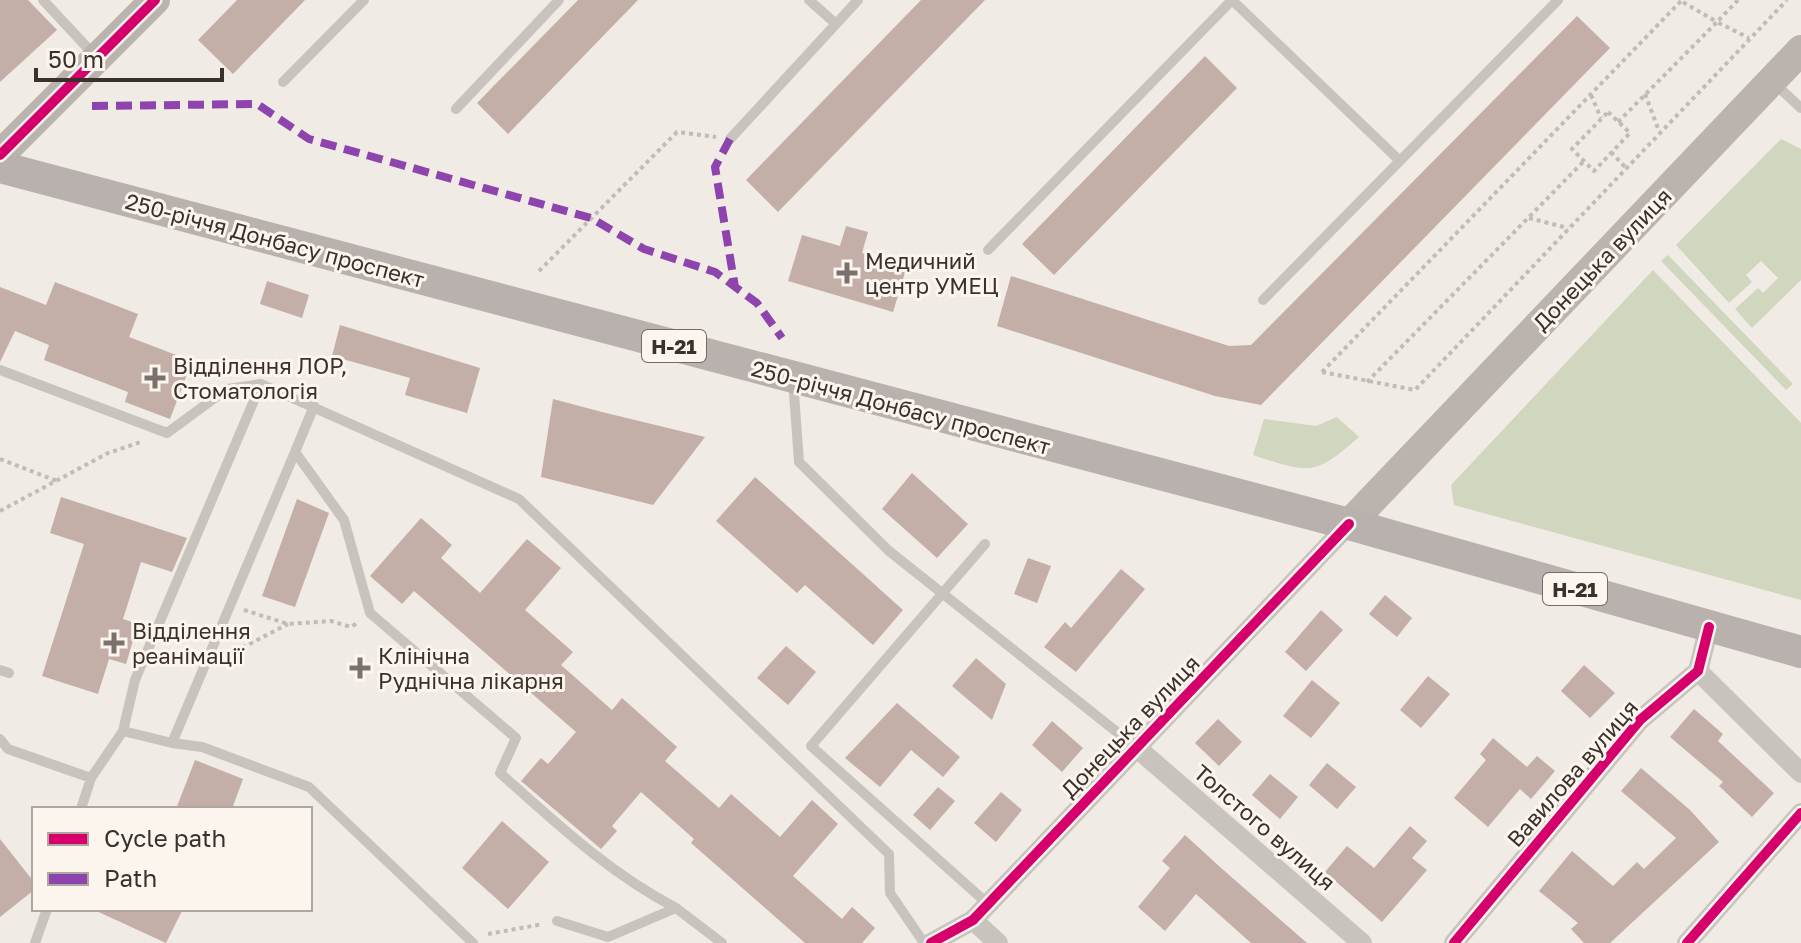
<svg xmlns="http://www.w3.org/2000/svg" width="1801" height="943" viewBox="0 0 1801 943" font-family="'Golos Text',sans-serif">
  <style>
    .green { fill: #d1d6bf }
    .building { fill: #c3afa7 }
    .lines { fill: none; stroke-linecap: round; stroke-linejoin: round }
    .path { stroke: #c2bbb6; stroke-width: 4; stroke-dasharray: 4 4; stroke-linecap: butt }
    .lane { stroke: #c9c3be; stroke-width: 10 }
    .street { stroke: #c9c3be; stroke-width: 20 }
    .secondary { stroke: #bab3ae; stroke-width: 30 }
    .primary { stroke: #b8b1ad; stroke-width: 32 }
    .quiet { stroke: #8e44ad; stroke-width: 8; stroke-dasharray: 16 8; stroke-linecap: butt }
    .cycleway-casing { stroke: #fbf5ee; stroke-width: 15 }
    .cycleway { stroke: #d6006c; stroke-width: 10 }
    .poi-dot { fill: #7a716c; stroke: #fbf5ee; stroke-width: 3 }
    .labels { text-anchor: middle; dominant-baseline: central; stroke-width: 6; stroke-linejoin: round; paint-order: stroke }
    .shield { fill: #fbf5ee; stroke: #756b66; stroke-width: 2 }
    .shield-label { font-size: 20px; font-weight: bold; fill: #3b302b }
    .street-label { font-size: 22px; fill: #3b302b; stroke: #fbf5ee }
    .poi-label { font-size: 22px; fill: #3b302b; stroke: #fbf5ee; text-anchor: start }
  </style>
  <rect width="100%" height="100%" fill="#f0ebe5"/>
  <path class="green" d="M1781 139 1801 149V280L1752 328 1735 309 1758 288 1763 293 1778 278 1761 261 1746 275 1752 282 1729 303 1676 245Z
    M1668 255 1793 384 1786 390 1661 261Z
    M1653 270 1801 423V600L1454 505 1451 485Z
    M1337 417 1359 437C1314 477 1309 473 1253 455L1264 419 1316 426Z"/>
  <path class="building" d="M0 0H28L57 30 0 82Z
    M237 0H305L233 74 198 40Z
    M578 0H638L508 134 477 103Z
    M921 0H985L778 212 746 180Z
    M1577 16 1610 48 1261 405 1215 396 997 326 1011 276 1229 346 1251 345Z
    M1205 56 1237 88 1054 275 1022 244Z
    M846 226 868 232 862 253 907 266 893 312 788 281 802 235 840 246Z
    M267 281 309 295 302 318 260 304Z
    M55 282 138 314 129 337 192 361 170 419 125 402 128 392 44 360 49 345 15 331 0 362V287L46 305Z
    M340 325 480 368 467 413 405 395 410 378 332 356Z
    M553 399 602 412 705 437 653 505 541 477Z
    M912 473 968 524 937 558 882 509Z
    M755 477 903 610 873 645 805 585 797 593 716 521Z
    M61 497 187 538 172 572 141 562 123 619 138 624 126 664 109 659 98 694 42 676 84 544 50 533Z
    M297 499 329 513 295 607 262 596Z
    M421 518 452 545 441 558 480 593 527 539 561 568 525 610 573 652 561 665 612 710 622 698 677 747 665 761 719 808 731 794 780 837 812 800 838 824 793 876 842 919 852 907 875 928 862 943H805L691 843 694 839 641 792 612 826 617 831 601 849 521 781 541 758 548 764 576 732 414 591 402 604 370 576Z
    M1028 558 1051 566 1037 603 1014 594Z
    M1121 569 1145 589 1076 672 1044 647 1065 622 1071 628Z
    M1385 595 1412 618 1397 637 1369 614Z
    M1321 610 1343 630 1306 671 1285 652Z
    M786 646 816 672 788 705 757 678Z
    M976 658 1006 684 992 720 952 686Z
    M1584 665 1615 693 1590 718 1561 691Z
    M1428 676 1450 694 1421 728 1400 710Z
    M1312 680 1340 703 1311 738 1283 716Z
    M897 703 960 757 943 777 911 750 880 787 845 758Z
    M1694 709 1723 734 1718 741 1774 793 1752 817 1719 786 1723 782 1670 737Z
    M1218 719 1242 742 1219 766 1195 743Z
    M1052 721 1083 748 1062 772 1032 745Z
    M1493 738 1527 767 1537 756 1555 771 1531 799 1520 789 1488 827 1454 798 1486 760 1480 754Z
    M195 760 243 779 232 809H176Z
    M1327 763 1356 787 1337 809 1309 785Z
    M1641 768 1690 810 1719 842 1610 943H1584L1571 929 1578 923 1539 891 1572 851 1613 886 1637 862 1644 869 1676 838 1621 791Z
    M1270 774 1298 797 1280 819 1252 795Z
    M938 787 955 801 930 830 913 815Z
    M1001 792 1022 810 996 842 974 823Z
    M502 821 549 862 508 909 462 868Z
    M1410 826 1427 841 1412 858 1427 870 1382 922 1325 872 1347 846 1374 868Z
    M1185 835 1220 867 1307 943H1251L1196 894 1165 931 1138 907 1170 868 1162 861Z
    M0 839 34 882V890L0 917Z
    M92 909H183L166 943Z"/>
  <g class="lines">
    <path class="path" d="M1738 0 1717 22 1749 38
      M1645 94 1659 131
      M1591 95 1601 118
      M1608 112 1630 133 1594 171 1572 149Z
      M1618 122 1717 22 1681 1
      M1611 152 1625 167
      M1529 218 1568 228
      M539 271 677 132 716 137
      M1322 372 1415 390 1787 0
      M1322 372 1682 0
      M1367 382 1584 161
      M0 459 57 481
      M0 511 108 453 141 442
      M244 610 288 624 331 621 351 627 359 622
      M228 655 288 624
      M488 934 543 924"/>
    <path class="lane" d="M43 0 96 57
      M809 0 835 23
      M1232 0 1400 161
      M283 82 364 0
      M1773 82 1801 108
      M456 109 559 0
      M730 139 858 0
      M988 250 1232 0
      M1263 300 1558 0
      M0 370 167 433 227 389 261 384
      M793 380 799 462 889 551 1137 748
      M314 406 295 452 344 520 370 613 516 738 500 773C556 823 609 873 676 908
      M985 544 811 746 988 904
      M0 670 9 673
      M123 731 135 680 261 384 519 499 889 854 890 893 924 943
      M0 739 8 749 91 778 123 731 172 743 295 452
      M172 743 202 747 309 787 473 943
      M81 809 91 778
      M557 921 608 937 676 908 722 943
      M35 943 47 909"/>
    <path class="street" d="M1698 671 1801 773
      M1137 748 1362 943
      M973 920 998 943
      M931 943 973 920 1349 524
      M1454 943 1640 720 1698 671 1709 627
      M1687 943 1801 813"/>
    <path class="secondary" d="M0 155 155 0
      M1349 524 1801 50"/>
    <path class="primary" d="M0 167 1349 524 1801 652"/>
    <path class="quiet" d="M92 106 257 104 309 139 591 218 644 249 715 272 757 303 782 338
      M730 139 715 167 735 287"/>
    <defs>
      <path id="cycleway" d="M0 155 155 0
        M931 943 973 920 1349 524
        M1454 943 1640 720 1698 671 1709 627
        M1687 943 1801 813"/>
    </defs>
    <use href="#cycleway" class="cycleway-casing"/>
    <use href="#cycleway" class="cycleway"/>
  </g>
  <g class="poi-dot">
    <path d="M843 261h8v8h8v8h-8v8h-8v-8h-8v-8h8z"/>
    <path d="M151 366h8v8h8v8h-8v8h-8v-8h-8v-8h8z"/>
    <path d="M110 631h8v8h8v8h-8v8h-8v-8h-8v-8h8z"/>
    <path d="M356 656h8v8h8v8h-8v8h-8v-8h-8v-8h8z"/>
  </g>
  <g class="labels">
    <g class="shield">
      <rect x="642" y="330" width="64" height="32" rx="6"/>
      <rect x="1543" y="573" width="64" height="32" rx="6"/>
    </g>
    <g class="shield-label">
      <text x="674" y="346">Н-21</text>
      <text x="1575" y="589">Н-21</text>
    </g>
    <g class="street-label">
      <text transform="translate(275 240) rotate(15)">250-річчя Донбасу проспект</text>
      <text transform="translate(1602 259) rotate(-46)">Донецька вулиця</text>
      <text transform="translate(901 407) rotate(15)">250-річчя Донбасу проспект</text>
      <text transform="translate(1130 726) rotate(-46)">Донецька вулиця</text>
      <text transform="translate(1572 773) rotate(-49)">Вавилова вулиця</text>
      <text transform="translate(1265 827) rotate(41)">Толстого вулиця</text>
    </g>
    <g class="poi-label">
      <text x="865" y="260">Медичний<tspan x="865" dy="25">центр УМЕЦ</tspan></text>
      <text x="173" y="365">Відділення ЛОР,<tspan x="173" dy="25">Стоматологія</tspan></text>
      <text x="132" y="630">Відділення<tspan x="132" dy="25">реанімації</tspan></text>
      <text x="378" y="655">Клінічна<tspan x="378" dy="25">Руднічна лікарня</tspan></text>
    </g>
  </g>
  <rect x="32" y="807" width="280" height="104" fill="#fbf5ee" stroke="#aea6a0" stroke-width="2"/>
  <rect x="48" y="833" width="40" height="12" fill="#d6006c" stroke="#aea6a0" stroke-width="2"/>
  <text x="104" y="847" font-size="24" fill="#3b302b">Cycle path</text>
  <rect x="48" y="873" width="40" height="12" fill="#8e44ad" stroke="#aea6a0" stroke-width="2"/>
  <text x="104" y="887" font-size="24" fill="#3b302b">Path</text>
  <path d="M36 68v12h186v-12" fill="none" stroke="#3b302b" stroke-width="4"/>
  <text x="48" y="68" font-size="24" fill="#3b302b" stroke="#fbf5ee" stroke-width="6" paint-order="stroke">50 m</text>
</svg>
